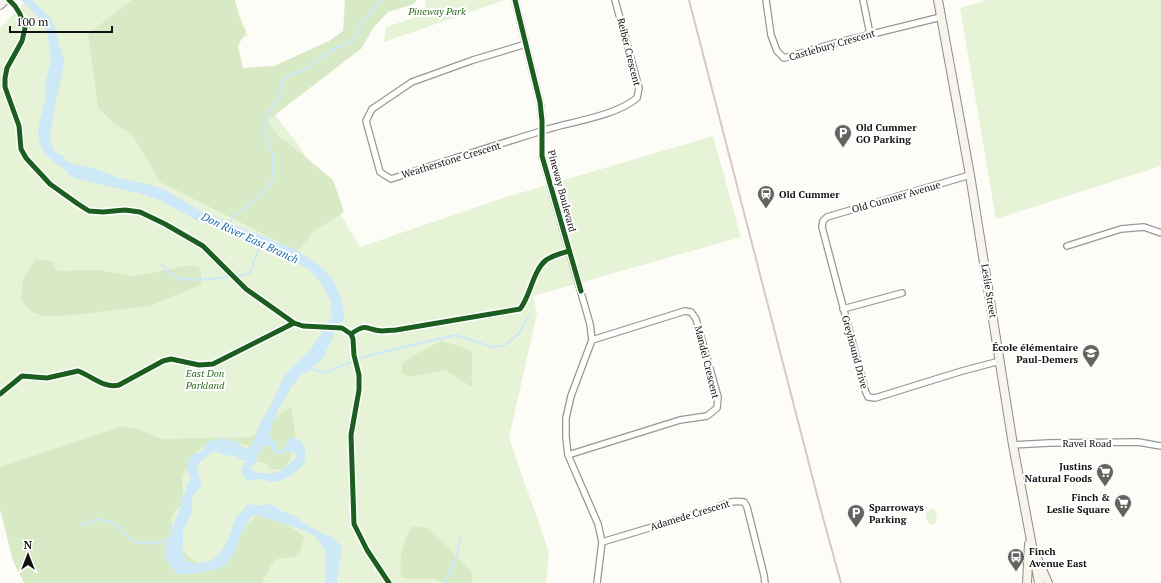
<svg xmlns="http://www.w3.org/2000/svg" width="1161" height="583" viewBox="0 0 1161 583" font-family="'PT Serif',serif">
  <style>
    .green { fill: #e7f3d7 }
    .forest { fill: #d8eac5 }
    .water { fill: #cde8f7; fill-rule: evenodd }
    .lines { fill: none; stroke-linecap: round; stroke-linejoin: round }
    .stream { stroke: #cde8f7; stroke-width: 2 }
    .street-casing { stroke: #979795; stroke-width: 8 }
    .secondary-casing { stroke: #8e8d8b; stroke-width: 10 }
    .street { stroke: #fffffe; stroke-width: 5.5 }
    .secondary { stroke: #f6f4eb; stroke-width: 8 }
    .rail { stroke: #d9c6c7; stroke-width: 2 }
    .cycleway-casing { stroke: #fff; stroke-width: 8 }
    .cycleway { stroke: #1b5e20; stroke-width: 5 }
    .labels { text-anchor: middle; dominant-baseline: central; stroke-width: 4; stroke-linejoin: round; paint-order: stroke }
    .park-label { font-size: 10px; font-style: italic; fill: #2f6b1f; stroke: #fff }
    .street-label { font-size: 10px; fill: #111; stroke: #fff }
    .poi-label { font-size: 10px; font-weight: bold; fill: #111; stroke: #fff; text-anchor: start }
    .water-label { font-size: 11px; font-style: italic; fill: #1768a6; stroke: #fff }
  </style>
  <rect width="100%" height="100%" fill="#fdfcf7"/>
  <path class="green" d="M27 0H233L248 35 232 44 241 72 298 144 360 247 506 197 713 136 741 237 533 296 537 313 509 438 549 552 546 583H37L0 503V28Z
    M425 0H505L384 42 386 27 417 17 426 6Z
    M988 0H1161V166L996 219 960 8Z
    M933 508 935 509 937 520 935 524 933 525C924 522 923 512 933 508Z"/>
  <path class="forest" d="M132 0H235L242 26 246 31 238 46 243 68 274 66 329 41 343 31 345 0H417L414 4 388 12 373 28 362 48 267 121 281 140 286 141 333 180 344 212 316 230 297 251 160 182 132 134 116 125 98 108 88 34Z
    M35 260 52 261 58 271 98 270 135 276 192 265 201 269V285L149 306 74 315 45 316 31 312 21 300 23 279Z
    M441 341 458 346 472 351V387L445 370 409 377 401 373 402 364 416 354Z
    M291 407 296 439 288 464 282 469H271L267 464 255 461 251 447 244 444 230 440 202 447 196 452 182 476 183 503C180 507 173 512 172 517 168 531 187 562 202 564 207 564 213 562 218 562L249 522 262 512 273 516 304 536 301 550 294 557 277 559 270 567 262 583H24L13 561 0 509V467L120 427 136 428 161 439 248 437C265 432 275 415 291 407Z
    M411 526 427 528 444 543 472 573V583H447L432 579H411L401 577C399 554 402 547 411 526Z"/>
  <path class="water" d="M21 0H32L48 15 53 23 64 60 63 69 52 120 50 137 51 144 55 152 63 156 67 162 74 164 96 169 119 178 152 185 165 190 201 211 298 251 321 267 332 278 340 295 344 313V319L334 333 330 344 322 359 311 369 300 376 292 386 277 412 270 432V437L275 442 278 450H282L290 437C305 438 308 452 304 464L292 475 280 481 270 482 261 479 248 481C237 471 242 470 246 460H241L235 456 224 455 217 452H212L198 464 197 469 202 486 194 494 191 501 192 511 183 531V546L182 551 186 561 193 564 211 561 218 555 226 544 236 518 247 505 251 504 257 506 266 504 275 506 283 512 298 517 302 522 319 532 333 538 341 546V554L337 576V583H326V554L323 547 315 536 295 527 257 515C255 515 253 515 251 517 245 520 237 552 229 561 220 572 190 575 177 574L165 558V548L172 528 181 506 182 498 191 478 190 475C184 470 188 463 190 456L196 453 203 451 207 442C217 438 228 437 238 443 241 445 242 448 246 449L252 445 260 423 270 407 285 374 311 349 332 317 331 302 322 284 308 269 286 257 276 254 224 231 196 220 159 200 138 193 78 179 71 176 62 167 56 164 45 154 40 144 38 135 40 119 45 103 46 79 51 61 47 33 41 20ZM265 445 270 446 276 454C284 454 287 450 296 453L298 456C283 471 274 478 253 471L251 467 257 460 258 454Z"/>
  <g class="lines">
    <path class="stream" d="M229 223 233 217 249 205 265 190 272 181 273 163 272 153 265 134V123L273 105 280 97 281 87 283 82 287 76 308 68 328 52 352 41 359 30 361 23 382 0
      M162 265C166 269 171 274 176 277 189 284 234 276 249 274L260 246
      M309 368 325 373 358 359 379 353 455 335 492 347 503 346 513 339 520 332 529 314
      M81 525C90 524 91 517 104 520 112 521 117 526 122 531 136 547 149 545 168 540L169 541
      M445 583 457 555 460 538"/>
    <defs>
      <path id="street" d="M515 0 540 102 542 121V156L590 324 592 340 571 396 566 418V437L568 455 598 524 602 542 597 583
        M766 0 771 35 777 51 784 58 832 44 941 17
        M863 0 870 34
        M526 44 473 60 412 82 372 109 366 121 380 172 391 179C443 162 496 145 548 129 575 121 615 116 637 98L639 88 615 0
        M970 175 827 217 823 221 822 227 865 390 868 397 875 398 962 371 1000 361
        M1067 246 1121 229 1144 227 1161 233
        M843 309 902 293
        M1013 445 1049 443 1138 442 1161 446
        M568 455 680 420 707 416 717 408 718 397 696 319 691 312 685 311 592 340
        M602 542 716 508C726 503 733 500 744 502L747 507 764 575 765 583"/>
      <path id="secondary" d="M938 0 970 175 1013 445 1039 583
        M0 5 5 0
        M1038 560 1048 583
        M1027 583 1029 544"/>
    </defs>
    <use href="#street" class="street-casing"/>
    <use href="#secondary" class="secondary-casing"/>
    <use href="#street" class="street"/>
    <use href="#secondary" class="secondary"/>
    <path class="rail" d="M689 0 822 514 841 583"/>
    <defs>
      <path id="cycleway" d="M9 0 15 6 20 14 25 28 22 41 7 68 5 78V87L19 126 21 149 26 158 50 184 78 204 89 211 103 212 125 210 140 212 165 224 203 246 246 289 294 323 303 326 342 328 351 334 353 339 354 355 359 375V390L351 435 354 524 367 550 389 583
        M515 0 540 102 542 121V156L581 291
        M351 334C368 322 365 330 382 331 386 331 391 330 396 330L520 309C531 295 532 272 546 260 552 256 562 253 569 251
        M0 394 22 376 47 378 78 371C92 376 104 389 119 385L163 361 171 359 199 365 213 364 294 323"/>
    </defs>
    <use href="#cycleway" class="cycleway-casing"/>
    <use href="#cycleway" class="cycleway"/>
  </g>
  <defs>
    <symbol id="parking-pin" viewBox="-11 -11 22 30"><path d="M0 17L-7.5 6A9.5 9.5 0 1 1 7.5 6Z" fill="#646362" stroke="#fff"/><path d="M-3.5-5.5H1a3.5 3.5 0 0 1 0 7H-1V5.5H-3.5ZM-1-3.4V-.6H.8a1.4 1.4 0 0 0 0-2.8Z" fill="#fff"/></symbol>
    <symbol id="station-pin" viewBox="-11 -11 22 30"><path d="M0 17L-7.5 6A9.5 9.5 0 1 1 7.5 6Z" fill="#646362" stroke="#fff"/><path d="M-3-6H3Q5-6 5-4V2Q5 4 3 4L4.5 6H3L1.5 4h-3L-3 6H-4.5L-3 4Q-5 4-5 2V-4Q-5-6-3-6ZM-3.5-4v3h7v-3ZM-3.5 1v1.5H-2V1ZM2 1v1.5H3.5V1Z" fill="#fff"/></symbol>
    <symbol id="school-pin" viewBox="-11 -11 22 30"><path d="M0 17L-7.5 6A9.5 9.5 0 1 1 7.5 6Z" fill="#646362" stroke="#fff"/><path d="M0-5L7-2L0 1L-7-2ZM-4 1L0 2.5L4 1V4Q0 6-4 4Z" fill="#fff"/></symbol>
    <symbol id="supermarket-pin" viewBox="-11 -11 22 30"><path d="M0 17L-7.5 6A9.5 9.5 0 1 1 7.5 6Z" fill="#646362" stroke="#fff"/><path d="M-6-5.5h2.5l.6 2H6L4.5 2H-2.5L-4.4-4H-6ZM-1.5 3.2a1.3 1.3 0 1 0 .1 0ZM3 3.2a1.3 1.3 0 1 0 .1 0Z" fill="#fff"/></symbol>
    <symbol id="bus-pin" viewBox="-11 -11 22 30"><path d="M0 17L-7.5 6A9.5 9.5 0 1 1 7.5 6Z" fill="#646362" stroke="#fff"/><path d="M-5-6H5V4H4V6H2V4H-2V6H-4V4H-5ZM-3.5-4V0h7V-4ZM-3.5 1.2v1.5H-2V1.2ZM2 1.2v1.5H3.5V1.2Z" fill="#fff"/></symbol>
  </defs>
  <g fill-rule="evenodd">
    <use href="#parking-pin" x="833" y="123" width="20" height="27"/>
    <use href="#station-pin" x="756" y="184" width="20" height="27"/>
    <use href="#school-pin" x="1081" y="343" width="20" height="27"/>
    <use href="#supermarket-pin" x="1095" y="462" width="20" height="27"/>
    <use href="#supermarket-pin" x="1113" y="493" width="20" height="27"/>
    <use href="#parking-pin" x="846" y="503" width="20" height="27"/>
    <use href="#bus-pin" x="1006" y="547" width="20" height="27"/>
  </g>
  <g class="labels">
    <g class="park-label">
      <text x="437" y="11">Pineway Park</text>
      <text x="205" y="373">East Don<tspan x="205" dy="12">Parkland</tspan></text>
    </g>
    <g class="street-label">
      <text transform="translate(832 45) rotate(-16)">Castlebury Crescent</text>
      <text transform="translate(629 52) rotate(76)">Reiber Crescent</text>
      <text transform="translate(451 160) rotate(-17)">Weatherstone Crescent</text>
      <text transform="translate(562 191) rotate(75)">Pineway Boulevard</text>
      <text transform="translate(896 197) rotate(-16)">Old Cummer Avenue</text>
      <text transform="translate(989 291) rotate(81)">Leslie Street</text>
      <text transform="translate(855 352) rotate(75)">Greyhound Drive</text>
      <text transform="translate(707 362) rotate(76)">Mandel Crescent</text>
      <text x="1087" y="443">Ravel Road</text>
      <text transform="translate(690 515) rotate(-17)">Adamede Crescent</text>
    </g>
    <g class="poi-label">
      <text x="856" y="127">Old Cummer<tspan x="856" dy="12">GO Parking</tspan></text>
      <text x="779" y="194">Old Cummer</text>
      <text x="1078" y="347" text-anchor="end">École élémentaire<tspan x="1078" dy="12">Paul-Demers</tspan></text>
      <text x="1092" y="466" text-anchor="end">Justins<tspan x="1092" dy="12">Natural Foods</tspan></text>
      <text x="1110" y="497" text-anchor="end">Finch &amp;<tspan x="1110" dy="12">Leslie Square</tspan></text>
      <text x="869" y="507">Sparroways<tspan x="869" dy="12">Parking</tspan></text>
      <text x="1029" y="551">Finch<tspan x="1029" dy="12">Avenue East</tspan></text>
    </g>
    <g class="water-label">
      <text transform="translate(250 238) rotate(25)">Don River East Branch</text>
    </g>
  </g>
  <g transform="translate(28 555)" stroke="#ffffff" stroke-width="3" paint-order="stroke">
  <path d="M0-3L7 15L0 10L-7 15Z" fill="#111111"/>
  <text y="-6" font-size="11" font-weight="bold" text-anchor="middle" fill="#111111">N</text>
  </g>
  <path d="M10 26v6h102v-6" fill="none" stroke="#111111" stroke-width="2"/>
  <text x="16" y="26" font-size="12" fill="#111111" stroke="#ffffff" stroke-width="3" paint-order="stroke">100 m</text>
</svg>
